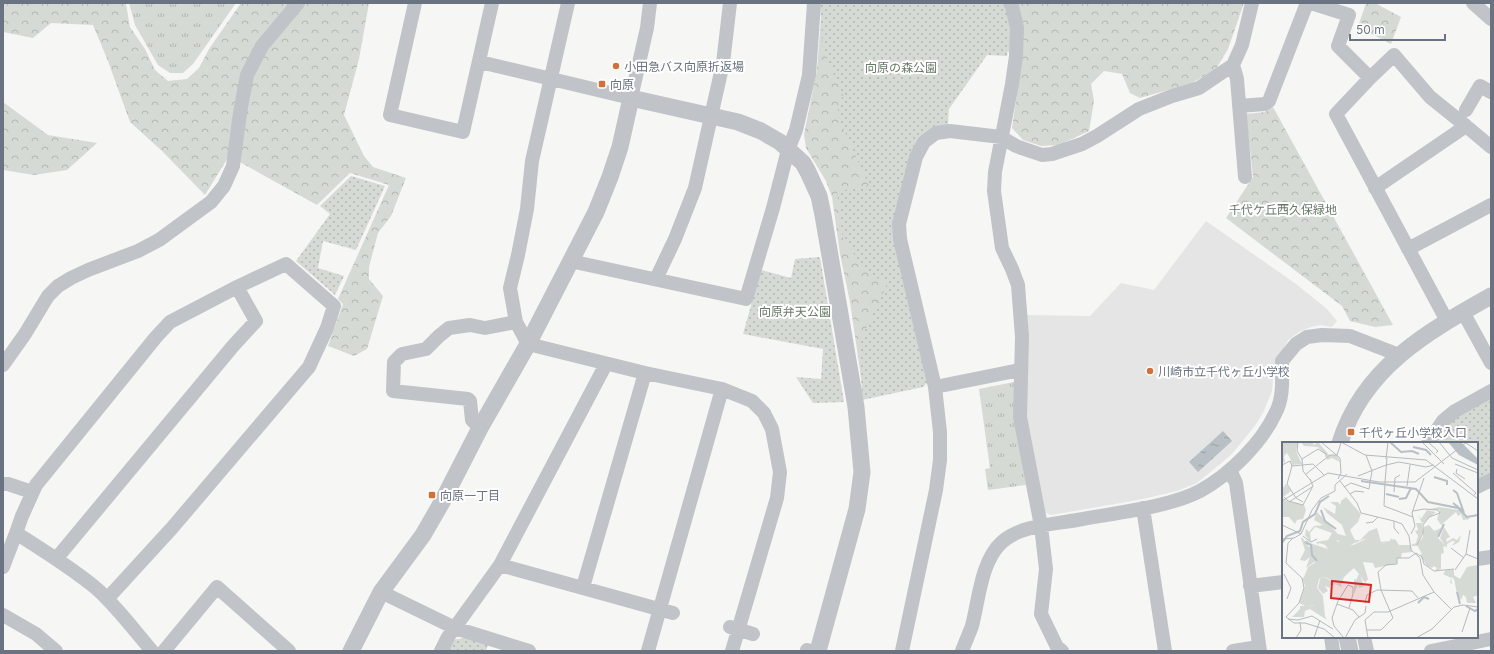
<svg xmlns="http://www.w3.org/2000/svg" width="1494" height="654" viewBox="0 0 1494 654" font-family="Inter,'Noto Sans JP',sans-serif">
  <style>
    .built { fill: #e4e5e4 }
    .grass { fill: url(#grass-tufts) }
    .forest { fill: url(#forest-crowns) }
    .park { fill: url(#park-dots) }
    .water { fill: url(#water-ripples) }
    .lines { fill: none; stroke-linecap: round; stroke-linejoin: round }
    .minor { stroke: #c0c3c7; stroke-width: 14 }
    .tertiary { stroke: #c0c3c7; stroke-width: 17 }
    .poi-dot { fill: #cf713b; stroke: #fff; stroke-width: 1.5 }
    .labels { text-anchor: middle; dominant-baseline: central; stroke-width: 4; stroke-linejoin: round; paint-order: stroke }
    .poi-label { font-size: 12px; fill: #697381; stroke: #fff; text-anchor: start }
    .park-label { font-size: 12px; fill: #687967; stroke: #fff }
    .inset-river { fill: none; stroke: #b8c0c6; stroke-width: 2 }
    .inset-road { fill: none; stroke: #b6babf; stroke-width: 1 }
    .view { fill: #d62828; fill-opacity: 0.15; stroke: #d62828; stroke-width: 2 }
    .inset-edge { fill: none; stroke: #697381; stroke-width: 2 }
  </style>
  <defs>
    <pattern id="grass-tufts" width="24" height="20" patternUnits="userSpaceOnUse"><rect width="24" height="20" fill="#d5dbd4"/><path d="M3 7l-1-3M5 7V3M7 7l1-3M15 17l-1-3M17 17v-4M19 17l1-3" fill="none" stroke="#b1b6b1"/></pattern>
    <pattern id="forest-crowns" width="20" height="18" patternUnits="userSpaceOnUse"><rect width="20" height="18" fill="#d5dbd4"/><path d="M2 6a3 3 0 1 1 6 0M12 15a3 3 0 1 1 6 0" fill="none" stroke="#b1b6b1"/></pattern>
    <pattern id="park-dots" width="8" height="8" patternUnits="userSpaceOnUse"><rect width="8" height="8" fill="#d5dbd4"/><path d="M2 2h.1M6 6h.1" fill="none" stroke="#b1b6b1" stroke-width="1.8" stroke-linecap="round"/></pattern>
    <pattern id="water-ripples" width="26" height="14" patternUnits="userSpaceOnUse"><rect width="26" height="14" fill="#b8c0c6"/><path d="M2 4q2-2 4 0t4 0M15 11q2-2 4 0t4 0" fill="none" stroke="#9aa0a6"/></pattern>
  </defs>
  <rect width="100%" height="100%" fill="#f6f6f4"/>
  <path class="built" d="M1206 221 1296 284 1327 309 1337 321 1332 327 1320 325 1311 327 1299 332 1288 340 1274 366 1272 391 1263 413 1254 427 1231 455 1197 483 1177 491 1138 500 1051 515 1043 512 1026 416V315L1090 316 1121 283 1154 290Z"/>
  <path class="grass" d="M129 3H236L193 64 183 73H170L158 65 135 25Z
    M1014 382 1016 426 1026 485 988 490 985 469 990 468 979 389Z"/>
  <path class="forest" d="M3 3H120L126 4 130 27 145 49 155 70 168 81 187 79 199 68 209 49 241 3H369L359 59 344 115 364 156 373 167 406 178 391 216 378 233 369 267V279L383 296 367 349 354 356 328 346 343 304 338 299 389 185 350 173 317 205 229 156 205 195 162 151 130 122 108 61 93 25 51 23 33 38 3 32Z
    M822 3H1244L1228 49 1216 69 1192 83 1140 98 1130 93 1122 74 1104 71 1091 84 1094 101 1089 131 1059 145 1041 146 1023 140 1012 128 1022 59 1020 54 1004 51 986 53 910 152 899 281 864 398 850 302 840 254 832 197 826 181 806 148 804 134 817 70Z
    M1366 3H1375L1401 17 1391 44 1358 27Z
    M3 102 48 135 97 143 67 170 34 175 3 170Z
    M1273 107 1393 325 1375 327 1350 321 1342 306 1226 218 1253 177 1246 114 1265 112Z"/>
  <path class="park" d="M820 3H1003C1012 19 1009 38 1007 56L987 55 949 109 948 125 937 128 898 203 930 380 923 387 862 400 860 341 888 282 869 275 843 239 837 191 869 186 837 114 843 94 823 51Z
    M351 176 385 186 356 250 323 241 318 268 344 276 335 295 296 261 330 214 320 206Z
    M820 257 844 402 813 403 796 377 821 379 823 349 743 334 761 270 791 278 795 259Z
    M1491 397V473L1477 481V443H1432L1456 417Z
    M465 638 488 645 486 651H447L452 640Z"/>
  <path class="water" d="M1223 431 1232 441 1198 472 1189 462Z"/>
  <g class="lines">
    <path class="minor" d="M415 3 390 115 463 132 492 3
      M568 3 532 161 527 209 518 255 510 288 516 322 528 344 645 373 722 389 752 401 764 413 772 429 780 472 777 498 732 651
      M1010 3 1012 6 1017 28 1016 56 1012 84 995 172 994 191 1002 248 1012 269 1018 285 1022 337 1020 417 1041 526 1046 569 1041 614 1057 647 1062 651
      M1311 3 1349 15 1338 46 1370 78
      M1473 3 1491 19
      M480 62 631 98 647 28 650 3
      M1233 65 1237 79 1245 177
      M1239 106 1265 104 1269 101 1307 3
      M1466 110 1480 86 1491 92
      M1375 188 1466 126 1491 147
      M1408 249 1491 205
      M570 261 746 299 773 208 788 150 796 130 809 75 814 3
      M656 279 675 239 695 188 723 63 730 3
      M1463 312 1491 363
      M1447 321 1336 114 1370 78 1394 55 1430 97 1466 126
      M3 365 25 334 48 296 58 286 71 278 88 270 138 251 159 240 211 202 224 186 233 166 240 113 247 75 262 46 298 3
      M935 387 1020 370
      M480 428 472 420 470 401 468 399 393 391 394 362 402 354 426 349 439 336 449 328 470 325 485 328 516 322
      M1428 443 1443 421 1455 411 1491 391
      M1230 470 1236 483 1260 651
      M3 484H8L32 492
      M1477 487 1491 480
      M1143 508 1165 651
      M16 533C44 551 72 568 97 589 117 607 134 630 152 651
      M56 559 233 346 256 321 237 287
      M1477 559 1491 557
      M500 565 673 613
      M3 567 16 533 22 516 36 485 156 337 170 322 237 287 286 264 334 306 327 328 309 367 172 528 107 599
      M1250 586 1283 582
      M583 587 645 373
      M381 592 455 628 529 651
      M3 615 36 634 56 651
      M730 627 753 634
      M1331 637 1333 651
      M1364 637 1367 651
      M807 650 811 651
      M164 651 217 587 289 651
      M441 651 448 637 500 565 606 364
      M648 651 722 389
      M902 651 936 490 940 460V432L935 387 900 239 899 224 916 157 924 142 936 133 950 131 1001 137 1016 146 1042 155 1052 154 1082 144 1097 136 1139 109 1172 96 1199 88 1233 65 1242 45 1252 3
      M962 651C965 643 969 634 972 626 979 599 981 561 1002 542 1019 526 1054 524 1077 520 1113 513 1167 508 1200 491 1229 475 1261 444 1275 414 1284 398 1282 378 1282 361L1296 344 1307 337 1322 335 1350 336 1399 355
      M1233 651 1259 647
      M1431 651 1491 639"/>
    <path class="tertiary" d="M1340 443C1363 368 1427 332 1491 296
      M1347 637 1350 651
      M351 651 381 592 423 535 442 502 480 428 528 344 596 212 610 177 620 147 631 98 738 122 761 131 780 142 803 163 808 172 819 196 823 215 856 407 862 472 857 509 818 651"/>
  </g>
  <g class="poi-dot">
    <circle cx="616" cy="66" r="4"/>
    <rect x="598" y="80" width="8" height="8" rx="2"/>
    <circle cx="1150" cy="371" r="4"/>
    <rect x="1347" y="428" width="8" height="8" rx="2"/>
    <rect x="428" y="491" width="8" height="8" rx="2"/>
  </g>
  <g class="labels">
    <g class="poi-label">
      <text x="624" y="66">小田急バス向原折返場</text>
      <text x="610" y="84">向原</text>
      <text x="1158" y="371">川崎市立千代ヶ丘小学校</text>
      <text x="1359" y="432">千代ヶ丘小学校入口</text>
      <text x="440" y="495">向原一丁目</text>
    </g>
    <g class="park-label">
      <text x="901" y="67">向原の森公園</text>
      <text x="1283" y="209">千代ケ丘西久保緑地</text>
      <text x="795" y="311">向原弁天公園</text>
    </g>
  </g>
  <g transform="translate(1282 442)">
    <rect width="196" height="196" fill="#f6f6f4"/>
    <path d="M84 97 101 102 113 97 117 103H129L130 110 120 111 119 116H115V121L112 122 93 126 91 121 81 120 86 137 83 141 73 125 55 141 43 135 37 137 35 146 41 154 43 175 35 170 31 163 27 165 17 161 25 144 22 135 26 125 42 115 54 101 58 99 71 103Z" fill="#d5dbd4"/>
    <path d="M0 0H11V21L5 11 2 14 3 20 0 21ZM19 0H30L32 3 36 0 47 13H55L58 20 50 16 45 18V14L36 5 22 4ZM64 55 79 72 76 80 68 88 73 98H78L87 89 95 86 99 100 108 99 109 96 111 98 108 100 100 102 82 97 68 103 82 144 77 146 76 143 72 152V137L74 138 77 132 71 125 69 126 64 133 62 135 59 143 60 145 59 149 60 145 49 140 53 143H48V146L43 144 46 149 41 152 36 146 38 137 42 135 55 142 67 129 61 107 65 109 69 122 71 119 64 103 58 106 60 100 54 98 56 100 39 119 32 120 24 126 28 115 23 119 18 118 23 108 19 96 20 95 27 105 30 103 25 100 24 97 28 101 46 107 43 103 37 101 36 103 34 100 46 98 50 91 33 85 28 91 29 100 23 93 24 87 27 90 32 84 41 83 32 78 35 70 56 92 64 94 60 83 45 71 41 65 53 72 54 64 48 60H56L58 63 59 59ZM157 65 177 68 188 77 181 78 179 72 176 74 174 70 159 83 155 77 158 68 148 67ZM145 68 154 70 140 82V90L142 85 147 83 152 89 159 86 156 93 153 95 140 91 135 102H131L134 101 136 94 133 89 136 88 134 81H140L136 73 139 77ZM162 85 168 95 164 97 165 100 171 96 175 98 179 93 177 100 170 104 173 99H170L165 102V106L158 96ZM196 123V153L191 155 194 161H185L184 155 181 153 179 158 175 152 172 137 169 135 170 142 168 141 169 136 161 132 164 128H172V133L178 137 185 125ZM26 134 27 144 20 155 21 161 27 165 32 163 38 170V164L45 178 28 167 23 169 22 175H10L18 167V164H23L18 161 23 144 20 136 23 135 26 141Z" fill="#d5dbd4"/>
    <path d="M10 0H16L14 9 20 22 10 23 7 12 4 10ZM4 42 9 49 1 55 2 58 22 63 24 68 21 77 15 78 13 82 7 75H0V47ZM141 86 153 89 156 96 164 104 161 105 162 111 159 112V127L153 129 155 126 152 124 150 126 145 124 138 113 140 112 135 103 141 95Z" fill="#d5dbd4"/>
    <path d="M166 0H179L196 17V23L177 13Z" fill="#b8c0c6"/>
    <path class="inset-river" d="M108 0 119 10 130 9 137 12M131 5 144 8 149 13M152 35 165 39V43M79 39 134 47 146 60 176 66 185 75 196 73M171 48 175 51 182 71M104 52 117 55M117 57 124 56 129 46M171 61 181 69M39 68 43 79 54 87M156 95 162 82M23 100 29 103 30 113 35 119M0 101 5 94 18 89 21 80 33 72 38 60 47 54M175 150 178 162M136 161 142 155 147 157M184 164 193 169 196 167"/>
    <path class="inset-road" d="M16 0 15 9 20 17 21 29 29 39M39 0 58 16 59 31 56 37M59 0 83 13 144 18 196 57M140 0 162 22M146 0 156 9 154 11M157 0 170 16 196 28M184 1 196 9M20 17 36 7 44 12V15M104 17 106 0M173 22 196 31M0 23 8 19 10 24M104 23 117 20 144 25 152 23M10 24 31 22 42 33M10 24 5 42 14 56 21 60M175 27 174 31 183 37M171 31 194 51 192 53M24 32 48 13H55L59 1M76 34 104 23M58 39 75 61 79 71 112 79M103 40 102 64 131 75M103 40 105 16M53 43 65 32M125 44 128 23M62 45 69 41 87 47 90 29 84 13M112 50 113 36 118 33M68 52 73 49 82 50M2 55 6 59 21 63 31 44 28 37M0 59 46 31 97 40H133L185 0M7 60 30 45M84 81 91 80 96 75M0 83 19 92M117 92 112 86V79L120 82 127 94 129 108 138 116 141 133 152 150 169 167M129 92 133 84 130 71 142 36M21 94 29 100 35 97M11 96 6 101 4 121 20 136 22 146 17 161 4 175 12 181H23L42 187 53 196M0 97 12 96 19 92 30 68 39 56 53 49V43M130 103H135L141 91V83L147 75 158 71 156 68 142 67 131 69M169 106 182 116M184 112 196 117M173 128 184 112 188 88M2 132 9 146 5 157M83 161 85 153 95 148 130 149 136 156M55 162 71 168 77 175M6 177 16 178 30 174 51 187M85 188H99L111 176 99 148 96 130 104 123 115 122V116H127L134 111 140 115 142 122 152 129 172 127M180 190 188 166M14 196 19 188 18 180M32 196 38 178M62 196 52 184 50 176 56 159 66 143 71 145V152L67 166M63 196 73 178 83 171 84 164M86 196 83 178 92 170H106L152 150M134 196 150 187 172 165 181 163 196 165"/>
    <path class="view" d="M50 139 89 143 87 160 49 156Z"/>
    <rect width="196" height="196" class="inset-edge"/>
  </g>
  <rect width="1494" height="654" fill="none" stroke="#697381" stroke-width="8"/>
  <path d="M1350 34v6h95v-6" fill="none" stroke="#697381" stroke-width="2"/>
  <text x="1356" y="34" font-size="12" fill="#697381" stroke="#ffffff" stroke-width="3" paint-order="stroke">50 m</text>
</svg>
